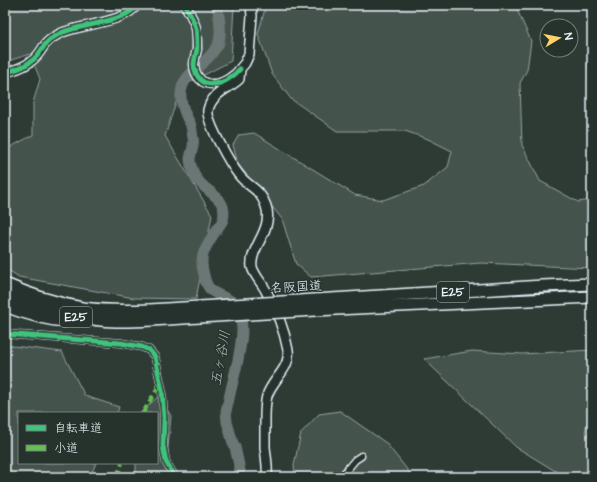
<svg xmlns="http://www.w3.org/2000/svg" width="597" height="482" viewBox="0 0 597 482" font-family="'Architects Daughter','Klee One',sans-serif">
  <style>
    .green { fill: #45524e; stroke: #96a2a3 }
    .lines { fill: none; stroke-linecap: round; stroke-linejoin: round }
    .river { stroke: #6b7775; stroke-width: 11 }
    .minor-casing { stroke: #e8f1f8; stroke-width: 9 }
    .tertiary-casing { stroke: #e8f1f8; stroke-width: 11 }
    .secondary-casing { stroke: #e8f1f8; stroke-width: 12 }
    .motorway-casing { stroke: #e8f1f8; stroke-width: 14 }
    .minor { stroke: #26332d; stroke-width: 6 }
    .tertiary { stroke: #26332d; stroke-width: 8 }
    .secondary { stroke: #26332d; stroke-width: 9 }
    .motorway { stroke: #26332d; stroke-width: 11 }
    .motorway-bridge-casing { stroke: #e8f1f8; stroke-width: 14; stroke-linecap: butt }
    .motorway-bridge { stroke: #26332d; stroke-width: 11 }
    .quiet { stroke: #63c152; stroke-width: 4; stroke-dasharray: 8 4; stroke-linecap: butt }
    .cycleway-casing { stroke: #26332d; stroke-width: 8 }
    .cycleway { stroke: #40c37c; stroke-width: 5 }
    .labels { text-anchor: middle; dominant-baseline: central; stroke-width: 3; stroke-linejoin: round; paint-order: stroke }
    .shield { fill: #26332d; stroke: #aeb8bb; stroke-width: 1 }
    .shield-label { font-size: 12px; font-weight: bold; fill: #e8f1f8 }
    .street-label { font-size: 13px; fill: #e8f1f8; stroke: #26332d }
    .water-label { font-size: 14px; font-style: italic; fill: #b0babd; stroke: #26332d }
  </style>
  <rect width="100%" height="100%" fill="#2e3b35"/>
  <filter id="ink" filterUnits="userSpaceOnUse"><feTurbulence type="fractalNoise" baseFrequency=".025" numOctaves="2"/><feDisplacementMap in="SourceGraphic" scale="8" xChannelSelector="R" yChannelSelector="G"/><feConvolveMatrix kernelMatrix="1 2 1 2 8 2 1 2 1" color-interpolation-filters="sRGB"/></filter>
  <g filter="url(#ink)">
    <path class="green" d="M5 5H234L231 61 181 87 165 136 212 215 196 299 134 298 19 277 5 268V150L33 135V103L40 79 30 54 5 62Z
      M266 5H515L531 41 527 70 520 83 522 145 540 181 578 202 592 200V268L481 263 311 277 296 264 282 219 238 164 233 145 239 135 254 133 355 195 383 200 424 186 448 167 452 151 428 139 405 131H337L291 99 272 74 258 34Z
      M592 51V104L588 65Z
      M5 345 62 352 85 396 119 407 117 413H19V463H96L90 477H5Z
      M592 350V406L590 410 585 432 592 440V477H565L516 447 424 359 472 351 522 354Z
      M159 396 171 416 168 447V469L170 477H136V463H157V413H140Z
      M340 411 386 443 413 477H295L294 465 301 433 319 414Z"/>
    <g class="lines">
      <path class="river" d="M217 5C219 16 222 30 219 41 219 44 217 47 215 49 206 66 182 72 181 94 180 101 184 111 187 118 188 119 189 121 190 123 192 127 192 133 193 138 195 146 191 151 190 159 190 165 193 171 195 176 204 193 229 196 223 220 216 232 201 249 202 263 202 267 203 271 204 275 205 281 207 287 212 291 222 298 236 299 240 312 244 329 241 344 238 360 234 377 230 394 226 411L227 422 233 443 235 447 240 470 236 477"/>
      <defs>
        <path id="minor" d="M5 334 121 343 142 347 149 350 155 357 162 390 164 418 163 446 166 462 175 477
          M341 477 355 460 361 456"/>
        <path id="tertiary" d="M185 5C189 12 194 20 196 28 197 35 197 42 197 49 196 54 194 60 194 65 195 76 202 85 214 84 223 84 234 76 240 69
          M5 73C13 70 23 68 30 62 37 58 40 52 44 46 47 41 55 36 61 33 81 24 125 23 137 5"/>
        <path id="secondary" d="M251 5 252 16 249 54 245 63 240 69 239 79C232 86 221 90 215 97 212 100 209 106 208 110 206 122 231 165 239 175 249 188 260 188 266 206 274 230 249 248 252 267 254 275 262 283 266 291 276 309 284 329 288 350 291 369 272 379 267 396 265 403 265 412 265 420 265 429 265 438 265 447 266 457 268 467 267 477"/>
        <path id="motorway" d="M5 284C30 295 55 303 82 308 104 311 127 311 150 310
          M5 295C36 308 68 317 101 320 118 322 135 321 151 320
          M315 300 543 286 592 284
          M5 306C24 313 43 319 63 321
          M315 310 592 297"/>
      </defs>
      <use href="#minor" class="minor-casing"/>
      <use href="#tertiary" class="tertiary-casing"/>
      <use href="#secondary" class="secondary-casing"/>
      <use href="#motorway" class="motorway-casing"/>
      <use href="#minor" class="minor"/>
      <use href="#tertiary" class="tertiary"/>
      <use href="#secondary" class="secondary"/>
      <use href="#motorway" class="motorway"/>
      <defs>
        <path id="motorway-bridge" d="M150 310 315 300
          M151 320 315 310"/>
      </defs>
      <use href="#motorway-bridge" class="motorway-bridge-casing"/>
      <use href="#motorway-bridge" class="motorway-bridge"/>
      <path class="quiet" d="M143 413 148 404 160 384
        M117 477 122 463"/>
      <defs>
        <path id="cycleway" d="M185 5C189 12 194 20 196 28 197 35 197 42 197 49 196 54 194 60 194 65 195 76 202 85 214 84 223 84 234 76 240 69
          M5 73C13 70 23 68 30 62 37 58 40 52 44 46 47 41 55 36 61 33 81 24 125 23 137 5
          M5 334 121 343 142 347 149 350 155 357 162 390 164 418 163 446 166 462 175 477"/>
      </defs>
      <use href="#cycleway" class="cycleway-casing"/>
      <use href="#cycleway" class="cycleway"/>
    </g>
  </g>
  <g class="labels">
    <g class="shield">
      <rect x="437" y="282" width="32" height="20" rx="3"/>
      <rect x="60" y="307" width="32" height="20" rx="3"/>
    </g>
    <g class="shield-label">
      <text x="453" y="292">E25</text>
      <text x="76" y="317">E25</text>
    </g>
    <g class="street-label">
      <text transform="translate(296 287) rotate(-3)">名阪国道</text>
    </g>
    <g class="water-label">
      <text transform="translate(221 358) rotate(-80)">五ヶ谷川</text>
    </g>
  </g>
  <rect width="597" height="482" fill="none" stroke="#26332d" stroke-width="20"/>
  <rect x="10" y="10" width="577" height="462" fill="none" stroke="#e8f1f8" stroke-width="1.5" filter="url(#ink)"/>
  <rect x="18" y="412" width="140" height="52" fill="#26332d" stroke="#747f7e"/>
  <rect x="26" y="425" width="20" height="6" fill="#40c37c" stroke="#747f7e"/>
  <text x="54" y="432" font-size="12" fill="#e8f1f8">自転車道</text>
  <rect x="26" y="445" width="20" height="6" fill="#63c152" stroke="#747f7e"/>
  <text x="54" y="452" font-size="12" fill="#e8f1f8">小道</text>
  <g transform="translate(559 38) rotate(80)"><circle r="19" fill="#26332d" stroke="#747f7e"/>
  <path d="M0-3L7 15L0 10L-7 15Z" fill="#ffd166"/>
  <text y="-6" font-size="11" font-weight="bold" text-anchor="middle" fill="#e8f1f8">N</text>
  </g>
</svg>
